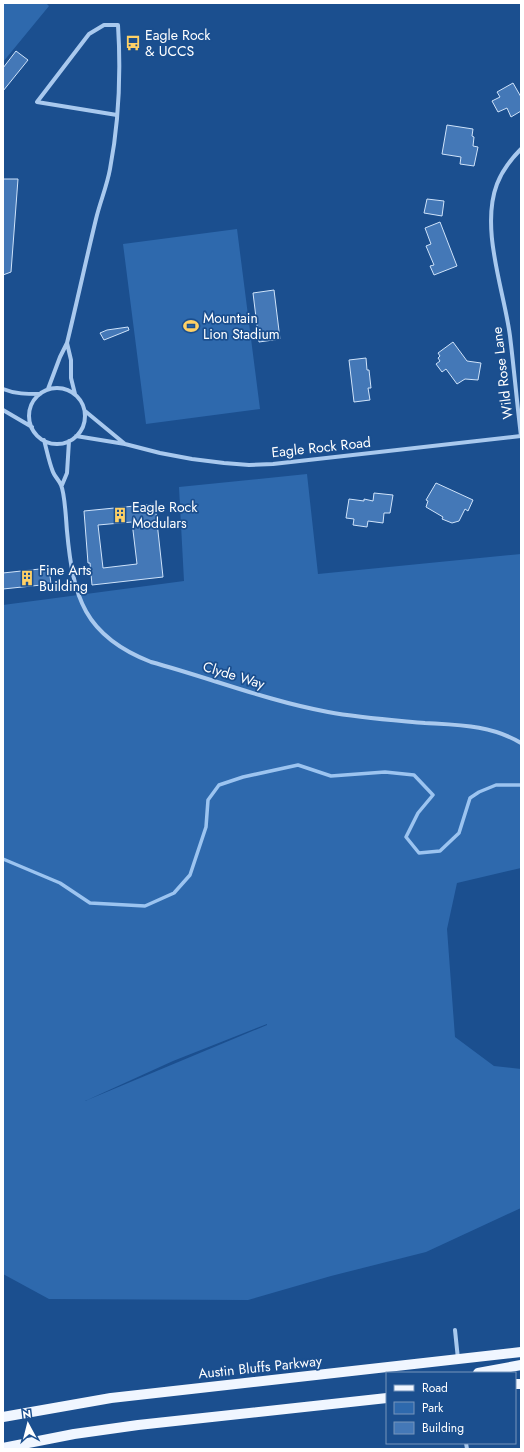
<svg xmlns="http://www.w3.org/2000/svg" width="524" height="1452" viewBox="0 0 524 1452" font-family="Jost,sans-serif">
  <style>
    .green { fill: #2e69ad; fill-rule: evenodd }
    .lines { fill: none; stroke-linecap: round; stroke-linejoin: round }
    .stream { stroke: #9cc4f0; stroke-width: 3.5 }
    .building { fill: #4478b7; stroke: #cfe3fa; fill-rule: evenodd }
    .street { stroke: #a9c9ee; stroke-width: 4 }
    .primary { stroke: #f0f6ff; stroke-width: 10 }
    .labels { text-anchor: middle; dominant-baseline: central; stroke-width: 3.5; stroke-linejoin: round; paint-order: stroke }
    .poi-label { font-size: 14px; fill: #fff; stroke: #1b4f8f; text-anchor: start }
    .street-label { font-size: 14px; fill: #fff; stroke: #1b4f8f }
  </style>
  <rect width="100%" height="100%" fill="#1b4f8f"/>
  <path class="green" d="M3 3H46L49 6 3 62Z
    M237 229 260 409 146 424 123 244Z
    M307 474 318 574 521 554V868L457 883 447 929 455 1037 494 1066 521 1069V1208L426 1252 331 1276 248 1300 49 1299 3 1274V605L184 581 179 487ZM267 1024V1025L85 1101 173 1061Z"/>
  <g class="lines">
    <path class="stream" d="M3 859 60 883 90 903 145 906 174 893 190 875 206 827 208 800 219 785 243 777 298 765 331 776 385 772 414 775 433 795 418 813 406 837 419 853 440 851 459 833 470 798 479 792 496 785H521"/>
  </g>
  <path class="building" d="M16 51 28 60 3 91V68Z
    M513 83 521 97V111L511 117 507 108 498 112 492 101 500 97 497 92Z
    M447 125 473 129 472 136 474 137 473 146 478 147 474 166 460 164 461 157 442 154Z
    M3 179H18L11 272 3 275Z
    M427 199 444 201 442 216 424 213Z
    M440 222 457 266 434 275 430 266 434 265 426 246 431 244 425 228Z
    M274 290 280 339 259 342 253 293Z
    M128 327 129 330 104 340 100 333 107 330Z
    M453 342 467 361 481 363 478 380 465 379 457 384 446 369 442 372 436 364 440 361 438 358 440 356 438 353Z
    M366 358 367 370H369L371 388H368L370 400 354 402 349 360Z
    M436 483 473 500 468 511 465 509 459 521 452 523 442 519 443 517 426 507 428 501 426 500Z
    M374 493 393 495 390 513H384L383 523 368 521 367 527 353 525 354 519 346 518 349 499 364 501V499L373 501Z
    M155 504 163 577 92 585 90 563H88L84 511ZM132 522 137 564 103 568 98 525Z
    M49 568 51 584 3 589V573Z"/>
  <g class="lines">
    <path class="street" d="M67 343 71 360V378L75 394
      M29 416a28 28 0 1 1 56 0a28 28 0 1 1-56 0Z
      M3 389C15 394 27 394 40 394
      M48 389 60 357 67 343C77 302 86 260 96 219 100 202 107 186 110 169 119 122 121 73 118 25H104L89 34 37 102 117 115
      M3 410 32 427
      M85 411 125 444
      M76 436 125 444 160 453 192 459 224 463 249 465 273 464 521 436
      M521 436C517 403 514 369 510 336 504 290 480 229 497 184 502 171 511 159 521 149
      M44 440C47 451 49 462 53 472 55 477 59 480 61 485 65 494 66 520 67 531 73 597 84 636 151 662 210 678 268 701 328 712 360 718 392 720 425 723 458 725 491 725 521 743
      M62 485 67 473 69 441
      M455 1330 458 1359
      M466 1443 467 1449"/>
    <path class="primary" d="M478 1373 521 1365
      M515 1384H521
      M3 1417 111 1398 521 1352
      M3 1448 74 1434 138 1425 387 1398"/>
  </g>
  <defs>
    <symbol id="bus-bare" viewBox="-9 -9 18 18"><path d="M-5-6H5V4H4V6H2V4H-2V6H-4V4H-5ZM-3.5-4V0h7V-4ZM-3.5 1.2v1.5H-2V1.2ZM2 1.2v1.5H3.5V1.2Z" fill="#ffd166" stroke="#1b4f8f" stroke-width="2.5" paint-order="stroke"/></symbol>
    <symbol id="stadium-bare" viewBox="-9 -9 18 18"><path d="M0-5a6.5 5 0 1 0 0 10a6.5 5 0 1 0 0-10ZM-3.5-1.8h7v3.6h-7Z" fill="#ffd166" stroke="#1b4f8f" stroke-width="2.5" paint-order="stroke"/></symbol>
    <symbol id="building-bare" viewBox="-9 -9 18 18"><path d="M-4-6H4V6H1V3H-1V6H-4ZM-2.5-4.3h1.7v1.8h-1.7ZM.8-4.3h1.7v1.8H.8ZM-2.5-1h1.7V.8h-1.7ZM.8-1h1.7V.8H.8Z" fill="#ffd166" stroke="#1b4f8f" stroke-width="2.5" paint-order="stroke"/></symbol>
  </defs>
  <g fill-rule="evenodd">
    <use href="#bus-bare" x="122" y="32" width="22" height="22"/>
    <use href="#stadium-bare" x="180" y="315" width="22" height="22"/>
    <use href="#building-bare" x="109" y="504" width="22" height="22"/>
    <use href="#building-bare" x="16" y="567" width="22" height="22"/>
  </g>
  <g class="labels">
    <g class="poi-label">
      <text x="145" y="35">Eagle Rock<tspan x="145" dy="16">&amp; UCCS</tspan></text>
      <text x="203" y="318">Mountain<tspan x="203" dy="16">Lion Stadium</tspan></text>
      <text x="132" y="507">Eagle Rock<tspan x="132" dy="16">Modulars</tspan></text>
      <text x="39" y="570">Fine Arts<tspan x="39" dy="16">Building</tspan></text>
    </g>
    <g class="street-label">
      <text transform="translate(502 373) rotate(-97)">Wild Rose Lane</text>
      <text transform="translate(321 447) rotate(-6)">Eagle Rock Road</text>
      <text transform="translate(234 675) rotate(17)">Clyde Way</text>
      <text transform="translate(260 1367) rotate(-6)">Austin Bluffs Parkway</text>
    </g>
  </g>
  <rect width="524" height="1452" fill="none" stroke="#ffffff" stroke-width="8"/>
  <rect x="386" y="1372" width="130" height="72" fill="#1b4f8f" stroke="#7695bc"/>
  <rect x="394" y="1385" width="20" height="6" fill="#f0f6ff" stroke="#7695bc"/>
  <text x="422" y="1392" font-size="12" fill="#ffffff">Road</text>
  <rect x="394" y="1402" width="20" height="12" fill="#2e69ad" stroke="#7695bc"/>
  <text x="422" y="1412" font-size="12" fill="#ffffff">Park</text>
  <rect x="394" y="1422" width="20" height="12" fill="#4478b7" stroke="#7695bc"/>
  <text x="422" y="1432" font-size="12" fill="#ffffff">Building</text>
  <g transform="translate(28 1424) rotate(353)" stroke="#1b4f8f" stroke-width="3" paint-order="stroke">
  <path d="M0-3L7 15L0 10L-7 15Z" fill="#ffffff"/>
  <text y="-6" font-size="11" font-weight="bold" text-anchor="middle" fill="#ffffff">N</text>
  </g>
</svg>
